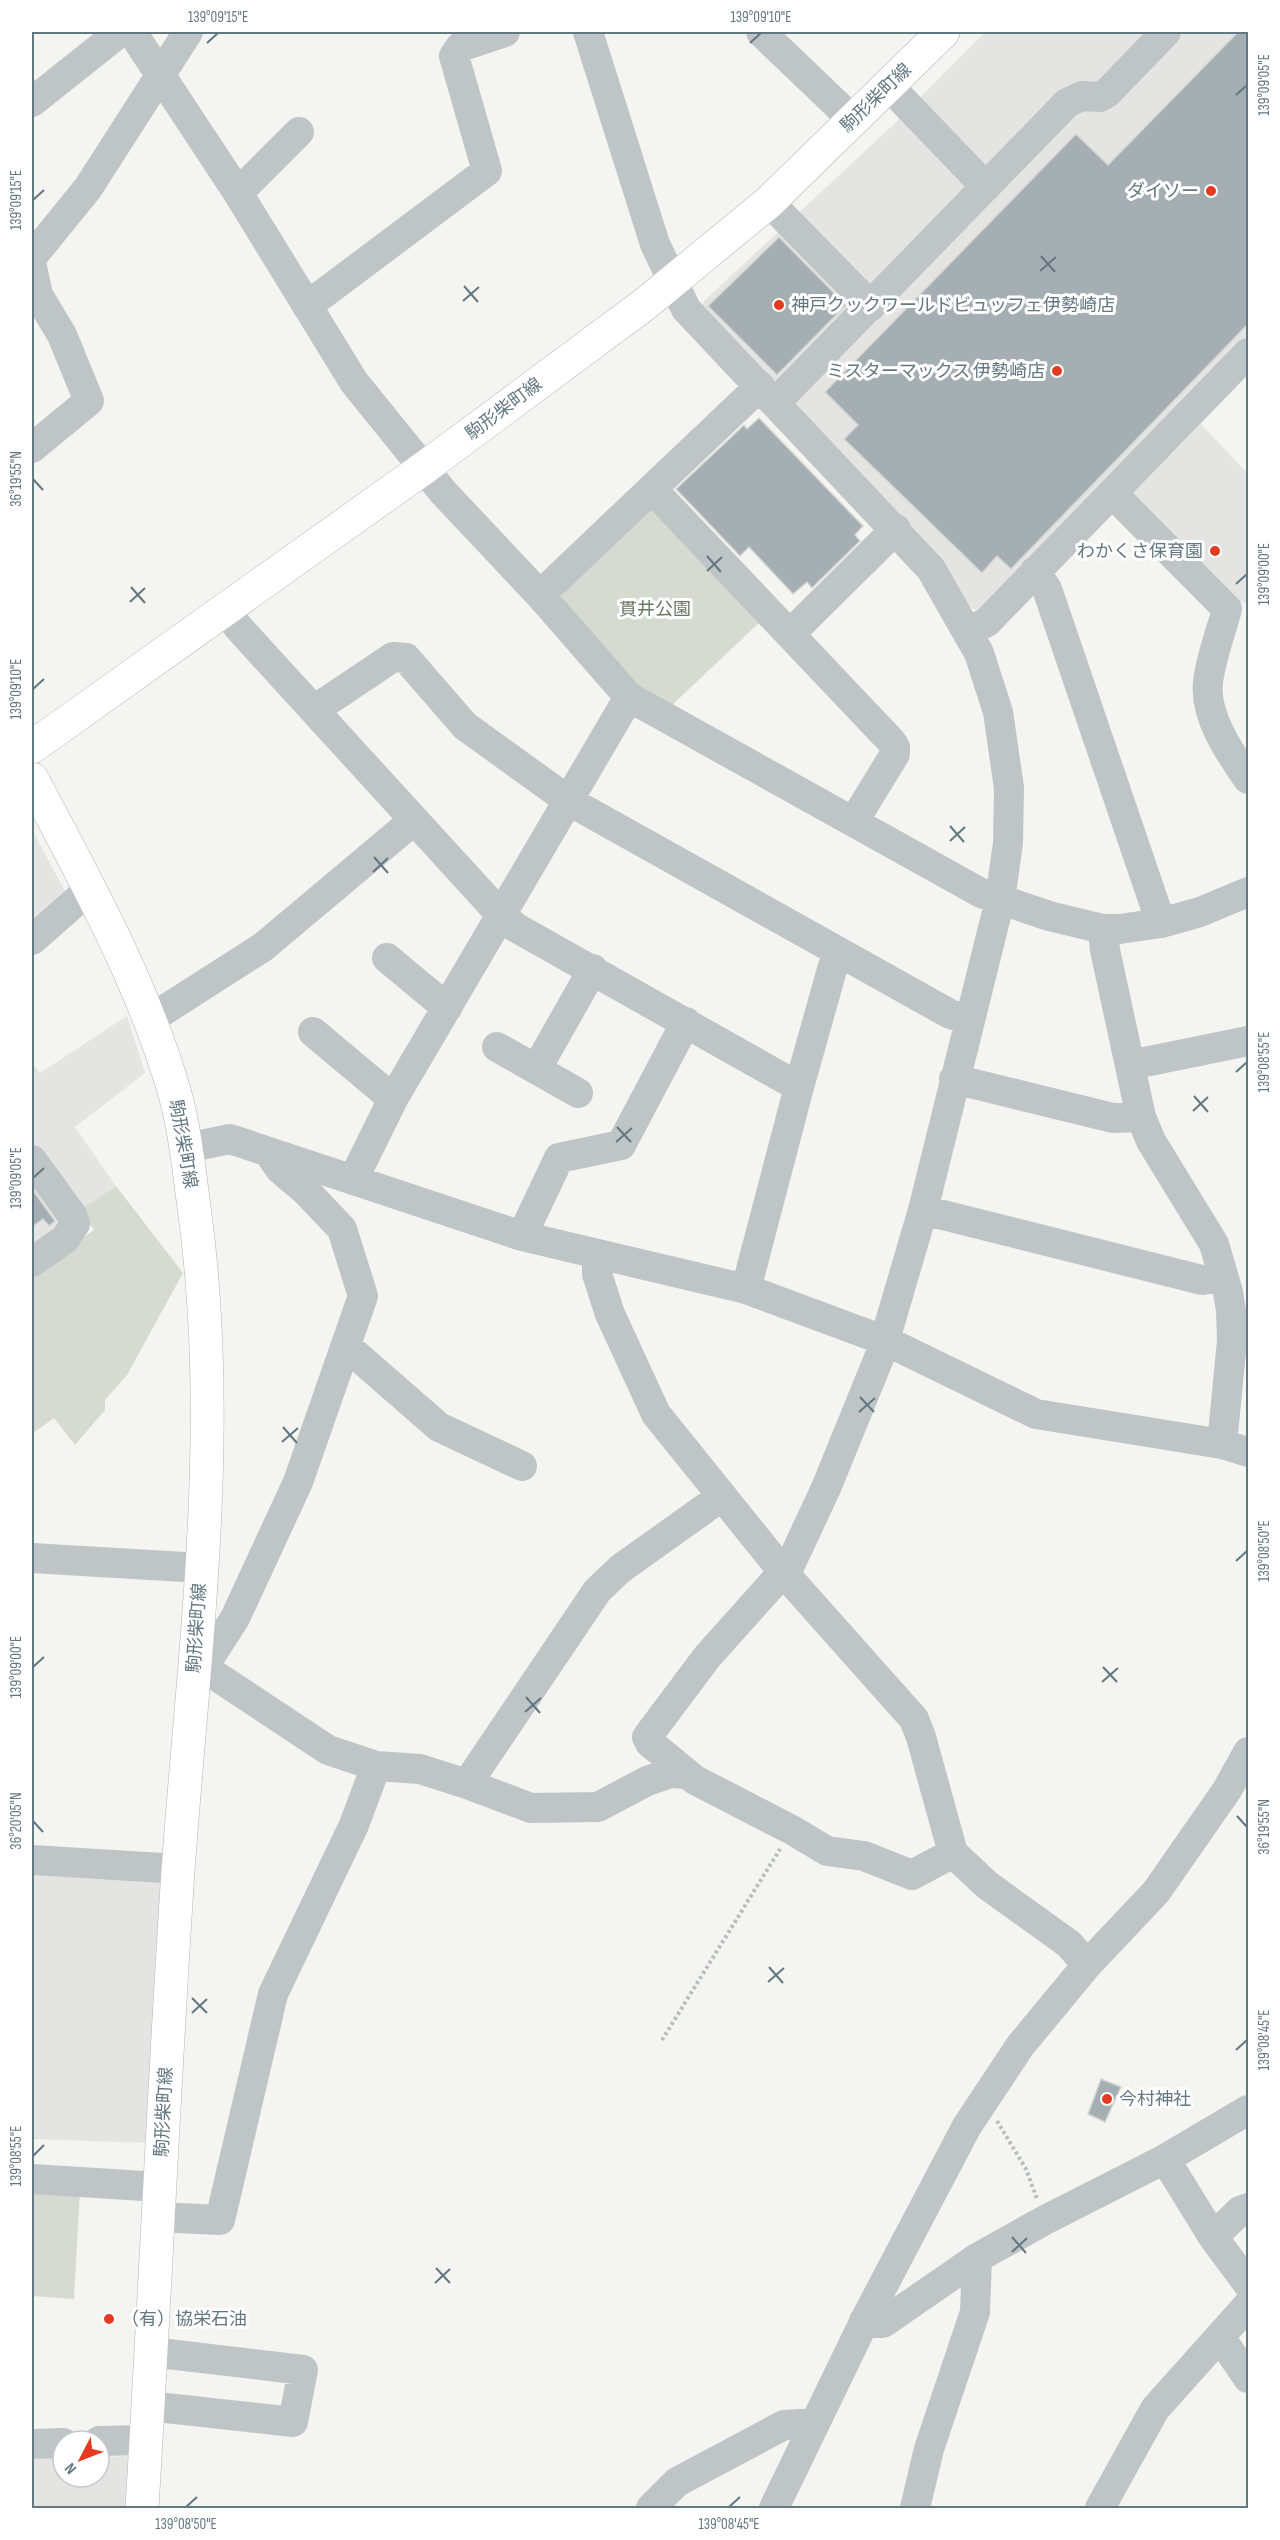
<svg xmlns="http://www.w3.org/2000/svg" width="1280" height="2540" viewBox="0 0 1280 2540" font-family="'Sofia Sans Condensed','Noto Sans JP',sans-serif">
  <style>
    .built { fill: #e4e5e3 }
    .green { fill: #d6dbd1 }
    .building { fill: #a5afb3; stroke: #d5d5d3; stroke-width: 1.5 }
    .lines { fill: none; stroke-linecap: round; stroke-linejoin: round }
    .major-casing { stroke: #b2b7ba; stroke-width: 34 }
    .path { stroke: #b9bcbd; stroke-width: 4; stroke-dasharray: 3 3; stroke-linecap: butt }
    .minor { stroke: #bfc4c6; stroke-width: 30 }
    .major { stroke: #fff; stroke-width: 33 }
    .ticks { fill: none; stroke: #637781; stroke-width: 2 }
    .poi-dot { fill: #e43b20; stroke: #fff; stroke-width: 2 }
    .labels { text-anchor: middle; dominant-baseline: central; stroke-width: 6; stroke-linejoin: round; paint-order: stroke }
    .street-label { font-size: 18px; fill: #637781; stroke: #fff }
    .poi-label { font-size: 18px; fill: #637781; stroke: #fff; text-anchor: end }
    .park-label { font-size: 18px; fill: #687862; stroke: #fff }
    .neatline { fill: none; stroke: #637781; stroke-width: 2 }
    .ticks-label { font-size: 15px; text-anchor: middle; fill: #637781 }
  </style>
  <rect width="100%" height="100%" fill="#f4f4f0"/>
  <path class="built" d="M985 32H1248V335L978 611 968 607 702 309 704 301 894 124Z
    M1201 424 1248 474V604L1233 600 1132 501 1133 492Z
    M32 830 65 891 32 928Z
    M127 1016 145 1073 75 1127 116 1186 63 1222 32 1254V1062L40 1073Z
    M32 1875 163 1883 147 2143 32 2139Z
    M132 2456 129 2508H32V2459L63 2458V2477H99V2457Z"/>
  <path class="green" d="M647 509 657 511 762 620 669 708 633 688 558 593Z
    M116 1186 183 1273 127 1375 105 1400V1410L75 1445 54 1418 32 1434V1275L94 1230 80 1210Z
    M32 2187 80 2190 74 2299 32 2296Z"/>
  <path class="building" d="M1238 32H1248V324L1011 569 997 556 982 573 844 439 858 425 825 392 1076 134 1108 165Z
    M779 237 846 305 777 375 708 306Z
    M759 418 863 526 855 535 860 541 812 588 807 582 793 594 749 547 740 556 676 489 744 425 747 429Z
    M32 1189 55 1221 49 1226 43 1219 32 1227Z
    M1101 2079 1121 2087 1105 2122 1088 2114Z"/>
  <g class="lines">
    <defs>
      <path id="major" d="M32 747 424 468 645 304 769 202 943 32
        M32 779C86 881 143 983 175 1094 185 1130 189 1170 194 1207 225 1428 194 1650 178 1871 164 2083 155 2296 142 2508"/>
    </defs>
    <use href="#major" class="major-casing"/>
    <path class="path" d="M662 2040 780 1849
      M997 2121 1026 2169 1037 2199"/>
    <path class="minor" d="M132 32 238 193 354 382 443 492 540 595 629 697 981 893 1049 916 1103 929H1120L1161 923 1200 912 1248 892
      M588 32 655 244 686 309 931 569 979 653 998 712 1009 788 1008 843 1000 900 923 1210 881 1353 826 1488 791 1563 707 1657 647 1737 650 1743 695 1780 792 1830 827 1851 864 1856 912 1875 953 1853
      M761 32 853 120
      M889 86 986 187
      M32 102 120 32
      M238 193 299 132
      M769 202 871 306
      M32 257 88 188 188 32
      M32 267 38 295 62 335 89 401 32 448
      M307 306 487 171 454 56 460 47 505 32
      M776 402 1067 103 1082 96 1100 97 1107 93 1166 32
      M652 489 891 741 895 747V754L854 821
      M1113 494 1227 609C1221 632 1211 657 1208 682 1204 716 1230 753 1248 779
      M1035 571 1047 589 1161 923
      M540 595 760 386
      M226 609 238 627 501 915 515 927 799 1087
      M968 632 987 622 1248 353
      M790 634 896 529
      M314 710 393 657 406 658 465 726 569 801 950 1014 970 1020
      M1103 929 1105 950 1141 1117 1151 1141 1214 1244 1228 1292 1231 1311 1232 1341 1222 1444
      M32 940 90 889
      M387 958 447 1008
      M149 1020 263 947 413 821
      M313 1032 393 1099
      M497 1047 578 1093
      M1130 1065 1248 1041
      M537 1068 593 969
      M954 1079 1113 1118 1141 1117
      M186 1148 230 1139 522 1236 746 1289 886 1341 1036 1414 1222 1444 1248 1452
      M32 1160 72 1215 75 1224 65 1239 32 1262
      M353 1180 393 1099 629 697
      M923 1210 1202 1280 1223 1276
      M522 1236 559 1158 621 1145 686 1022
      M597 1254V1274L610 1314 656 1414 784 1573 914 1719 921 1737 953 1853 987 1885 1069 1944 1087 1965
      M746 1289 799 1087 833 966 839 954
      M346 1346 439 1427 522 1466
      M32 1558 201 1568
      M195 1662 210 1657 235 1618 298 1482 363 1296 342 1229 306 1191 280 1169 269 1153
      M195 1662 328 1750 376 1766 420 1769 467 1784 531 1808 598 1807 647 1781 670 1773 685 1774
      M467 1784 597 1591 620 1569 721 1497
      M32 1860 179 1869
      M1165 2159 1213 2237
      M32 2179 160 2187
      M1248 2208 1240 2211 1213 2237 1248 2284
      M158 2217 220 2220 273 1994 354 1825 376 1766
      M864 2321 883 2323 977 2258 1045 2220 1165 2159 1248 2110
      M1220 2337 1248 2378
      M148 2406 293 2422 303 2370 151 2352
      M99 2441 146 2440
      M32 2444 63 2443
      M651 2508 677 2482 784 2425 815 2423
      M774 2508 867 2316 967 2126 1020 2046 1087 1965 1156 1892 1227 1790 1248 1752
      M915 2508 929 2449 975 2312 977 2258
      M1100 2508 1155 2409 1248 2305"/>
    <use href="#major" class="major"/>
  </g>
  <path class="ticks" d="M207 43 218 33M750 43 761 33M1236 95 1247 85M33 200 44 190M1041 256 1055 272M1040 271 1056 257M464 286 478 302M463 301 479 287M33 479 43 490M707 556 721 572M707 571 722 557M1236 584 1247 574M131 587 145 603M130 602 145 588M33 689 44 679M950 826 964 842M950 841 965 827M374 857 388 873M373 872 388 858M1236 1072 1247 1062M1194 1096 1208 1112M1193 1111 1208 1097M617 1127 631 1142M616 1142 632 1128M33 1178 44 1168M860 1397 874 1412M859 1412 875 1398M283 1427 297 1443M282 1442 298 1428M1236 1561 1247 1551M33 1667 44 1657M1103 1667 1117 1682M1102 1682 1118 1668M526 1697 540 1713M525 1712 541 1698M1237 1816 1247 1827M33 1821 43 1832M769 1967 783 1983M768 1982 784 1968M192 1998 207 2013M192 2013 207 1999M1236 2050 1247 2040M33 2156 44 2145M1012 2237 1026 2253M1012 2252 1027 2238M436 2268 450 2283M435 2283 450 2269M186 2507 197 2497M729 2507 740 2497"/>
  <g class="poi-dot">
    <circle cx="1211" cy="191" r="6"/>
    <circle cx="779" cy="305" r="6"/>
    <circle cx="1057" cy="371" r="6"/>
    <circle cx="1215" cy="551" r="6"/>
    <circle cx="1107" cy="2099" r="6"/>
    <circle cx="109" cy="2319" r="6"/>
  </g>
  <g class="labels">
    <g class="street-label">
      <text transform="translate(876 98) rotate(-44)">駒形柴町線</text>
      <text transform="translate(504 409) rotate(-37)">駒形柴町線</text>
      <text transform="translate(183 1144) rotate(80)">駒形柴町線</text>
      <text transform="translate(197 1628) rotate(-86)">駒形柴町線</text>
      <text transform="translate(164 2112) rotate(-87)">駒形柴町線</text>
    </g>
    <g class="poi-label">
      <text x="1199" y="191">ダイソー</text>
      <text x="791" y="305" text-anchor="start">神戸クックワールドビュッフェ伊勢崎店</text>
      <text x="1045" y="371">ミスターマックス 伊勢崎店</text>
      <text x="1203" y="551">わかくさ保育園</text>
      <text x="1119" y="2099" text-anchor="start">今村神社</text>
      <text x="121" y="2319" text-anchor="start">（有）協栄石油</text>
    </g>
    <g class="park-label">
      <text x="655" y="609">貫井公園</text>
    </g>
  </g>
  <rect width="1280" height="2540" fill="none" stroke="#ffffff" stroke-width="66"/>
  <g transform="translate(81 2459) rotate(228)"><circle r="28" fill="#ffffff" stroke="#c1c9cd" stroke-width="1.5"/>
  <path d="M0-4.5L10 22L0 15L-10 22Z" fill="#e43b20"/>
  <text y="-9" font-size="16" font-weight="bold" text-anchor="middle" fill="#637781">N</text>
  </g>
  <rect x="33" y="33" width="1214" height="2474" class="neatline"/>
  <g class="ticks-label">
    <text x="218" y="22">139°09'15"E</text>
    <text x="761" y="22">139°09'10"E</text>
    <text transform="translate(1264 85) rotate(-90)" y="5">139°09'05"E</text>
    <text transform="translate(16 200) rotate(-90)" y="5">139°09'15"E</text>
    <text transform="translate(16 479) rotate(-90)" y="5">36°19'55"N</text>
    <text transform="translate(1264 574) rotate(-90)" y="5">139°09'00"E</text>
    <text transform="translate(16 689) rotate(-90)" y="5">139°09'10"E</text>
    <text transform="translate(1264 1062) rotate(-90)" y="5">139°08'55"E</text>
    <text transform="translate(16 1178) rotate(-90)" y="5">139°09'05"E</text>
    <text transform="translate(1264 1551) rotate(-90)" y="5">139°08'50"E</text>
    <text transform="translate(16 1667) rotate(-90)" y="5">139°09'00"E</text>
    <text transform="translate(16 1821) rotate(-90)" y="5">36°20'05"N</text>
    <text transform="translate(1264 1827) rotate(-90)" y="5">36°19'55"N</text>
    <text transform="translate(1264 2040) rotate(-90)" y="5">139°08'45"E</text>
    <text transform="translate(16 2156) rotate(-90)" y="5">139°08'55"E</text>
    <text x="186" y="2529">139°08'50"E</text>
    <text x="729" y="2529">139°08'45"E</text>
  </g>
</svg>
